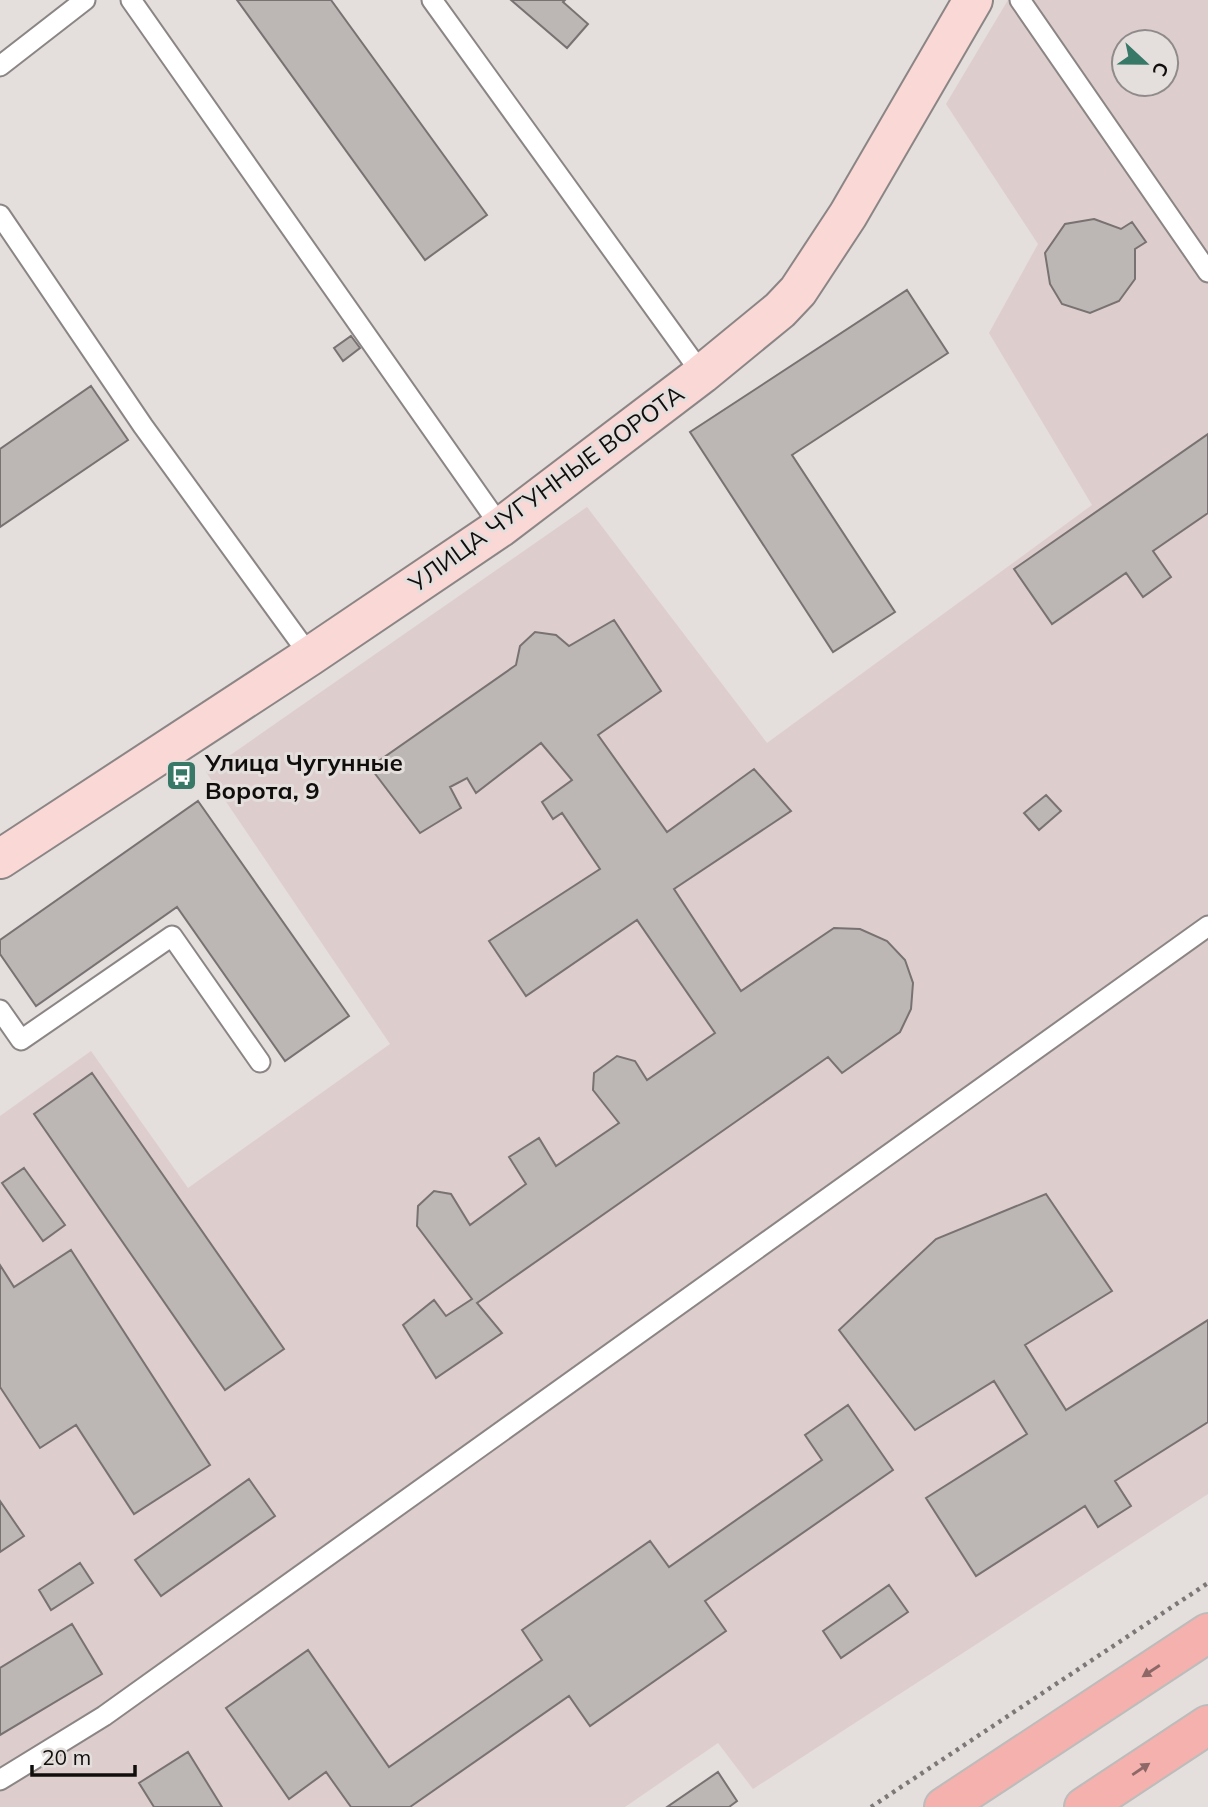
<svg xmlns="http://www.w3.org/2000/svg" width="1208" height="1807" viewBox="0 0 1208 1807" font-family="Mulish,sans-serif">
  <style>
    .built { fill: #ddcecd; fill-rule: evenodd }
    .building { fill: #bcb6b5; stroke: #787272; stroke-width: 2 }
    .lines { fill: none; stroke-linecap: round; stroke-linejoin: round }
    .lane-casing { stroke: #8b8685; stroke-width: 23 }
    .secondary-casing { stroke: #8b8685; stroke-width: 42 }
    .primary-casing { stroke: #bcbcbb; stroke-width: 42 }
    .path { stroke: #7c7877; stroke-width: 4.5; stroke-dasharray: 3.5 5; stroke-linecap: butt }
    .lane { stroke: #fff; stroke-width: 19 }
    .secondary { stroke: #fad8d6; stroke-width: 38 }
    .primary { stroke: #f4b1ae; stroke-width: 38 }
    .oneway { fill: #8d6866 }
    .labels { text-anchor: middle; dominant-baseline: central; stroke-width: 6; stroke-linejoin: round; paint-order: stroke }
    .street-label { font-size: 24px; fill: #100e0d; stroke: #e4dedd }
    .poi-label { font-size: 24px; font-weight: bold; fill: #100e0d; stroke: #e4dedd; text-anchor: start }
  </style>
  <rect width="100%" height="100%" fill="#e4dedd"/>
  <path class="built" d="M1008 0H1208V1494L753 1789 718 1743 625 1807H0V1116L91 1051 188 1188 390 1044 206 772 587 507 767 743 1092 505 989 333 1038 244 946 104ZM1124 42H1166V84H1124Z"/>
  <path class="building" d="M237 0H331L487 215 425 260Z
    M511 0H565L563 2 588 24 567 48Z
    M1094 219 1121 229 1132 222 1146 242 1135 249V279L1119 301 1090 313 1062 304 1050 284 1045 253 1065 224Z
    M907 290 948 353 792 455 895 612 833 652 690 432Z
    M351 336 360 348 343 361 334 348Z
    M91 386 128 440 0 527V449Z
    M1208 434V513L1153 551 1171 577 1143 597 1126 573 1052 624 1014 569Z
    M614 620 661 691 598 735 667 832 754 769 791 811 674 889 741 991 834 928 860 929 887 941 905 960 913 983 911 1009 900 1032 842 1073 828 1057 477 1303 502 1333 436 1378 403 1325 434 1300 446 1316 472 1299 417 1226 418 1206 434 1191 451 1194 470 1225 526 1184 509 1157 539 1138 556 1166 619 1123 593 1090 594 1073 617 1056 635 1061 647 1080 715 1033 637 920 526 996 489 941 600 869 562 813 553 819 542 802 572 780 541 743 476 793 467 778 450 787 461 808 420 833 370 767 516 665 520 646 535 632 556 635 569 646Z
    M1046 795 1061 811 1039 830 1024 813Z
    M198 801 349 1016 285 1061 177 907 36 1006 0 954V940Z
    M92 1073 284 1349 225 1390 34 1114Z
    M24 1168 65 1225 43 1241 2 1183Z
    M1046 1194 1112 1291 1025 1345 1066 1410 1208 1320V1422L1115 1481 1131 1506 1098 1527 1085 1506 976 1576 926 1498 1027 1434 994 1381 915 1430 839 1330 936 1239Z
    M71 1250 210 1465 134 1514 76 1425 40 1448 0 1387V1265L14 1287Z
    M848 1405 893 1470 705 1601 726 1631 590 1726 569 1696 410 1807H351L326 1772 289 1799 226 1708 308 1650 389 1767 542 1660 522 1630 650 1541 669 1567 822 1460 805 1435Z
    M249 1479 275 1516 161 1596 135 1560Z
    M0 1501 24 1536 0 1552Z
    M80 1563 93 1583 51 1610 39 1590Z
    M889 1585 908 1612 841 1658 823 1631Z
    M72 1624 102 1674 0 1735V1668Z
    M188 1752 222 1807H154L139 1783Z
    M718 1772 737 1801 729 1807H667Z"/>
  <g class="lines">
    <defs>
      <path id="lane" d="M131 0 501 527
        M432 0 702 374
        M1020 0 1208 272
        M0 66 85 0
        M0 215 143 426 310 656
        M0 1010 21 1040 172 936 260 1062
        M0 1780 104 1716 1208 926"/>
      <path id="secondary" d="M0 859 310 656 501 527 702 374 780 310 798 291 848 215 973 0"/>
      <path id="primary" d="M944 1807 1208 1633
        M1084 1807 1208 1725"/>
    </defs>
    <use href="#lane" class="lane-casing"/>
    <use href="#secondary" class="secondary-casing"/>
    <use href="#primary" class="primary-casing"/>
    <path class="path" d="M871 1807 1208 1583"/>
    <use href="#lane" class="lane"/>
    <use href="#secondary" class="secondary"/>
    <use href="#primary" class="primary"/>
  </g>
  <defs><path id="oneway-solid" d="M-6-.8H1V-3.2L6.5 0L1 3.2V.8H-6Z" transform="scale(1.75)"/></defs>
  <g class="oneway">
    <use href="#oneway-solid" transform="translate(1151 1671) rotate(147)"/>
    <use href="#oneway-solid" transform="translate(1141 1769) rotate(-34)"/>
  </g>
  <defs>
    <symbol id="bus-square" viewBox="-11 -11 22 22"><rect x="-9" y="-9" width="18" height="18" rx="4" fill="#377867" stroke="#e4dedd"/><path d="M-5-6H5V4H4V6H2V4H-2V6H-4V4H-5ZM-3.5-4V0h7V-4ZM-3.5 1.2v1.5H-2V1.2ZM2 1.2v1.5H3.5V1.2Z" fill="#fff"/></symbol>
  </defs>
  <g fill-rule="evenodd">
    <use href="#bus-square" x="164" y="758" width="35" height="35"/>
  </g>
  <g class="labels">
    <g class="street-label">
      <text transform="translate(546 488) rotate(-36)">УЛИЦА ЧУГУННЫЕ ВОРОТА</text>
    </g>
    <g class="poi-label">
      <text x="205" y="762">Улица Чугунные<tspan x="205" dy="28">Ворота, 9</tspan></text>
    </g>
  </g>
  <g transform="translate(1145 63) rotate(112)"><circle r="33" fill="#e4dedd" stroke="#8f8b8a" stroke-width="2"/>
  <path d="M0-5L12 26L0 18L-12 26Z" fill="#377867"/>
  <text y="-10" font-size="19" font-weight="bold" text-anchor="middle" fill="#100e0d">С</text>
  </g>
  <path d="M32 1765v10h103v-10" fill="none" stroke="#100e0d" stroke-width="3.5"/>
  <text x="42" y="1765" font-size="21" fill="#100e0d" stroke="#e4dedd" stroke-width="5" paint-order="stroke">20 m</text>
</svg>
